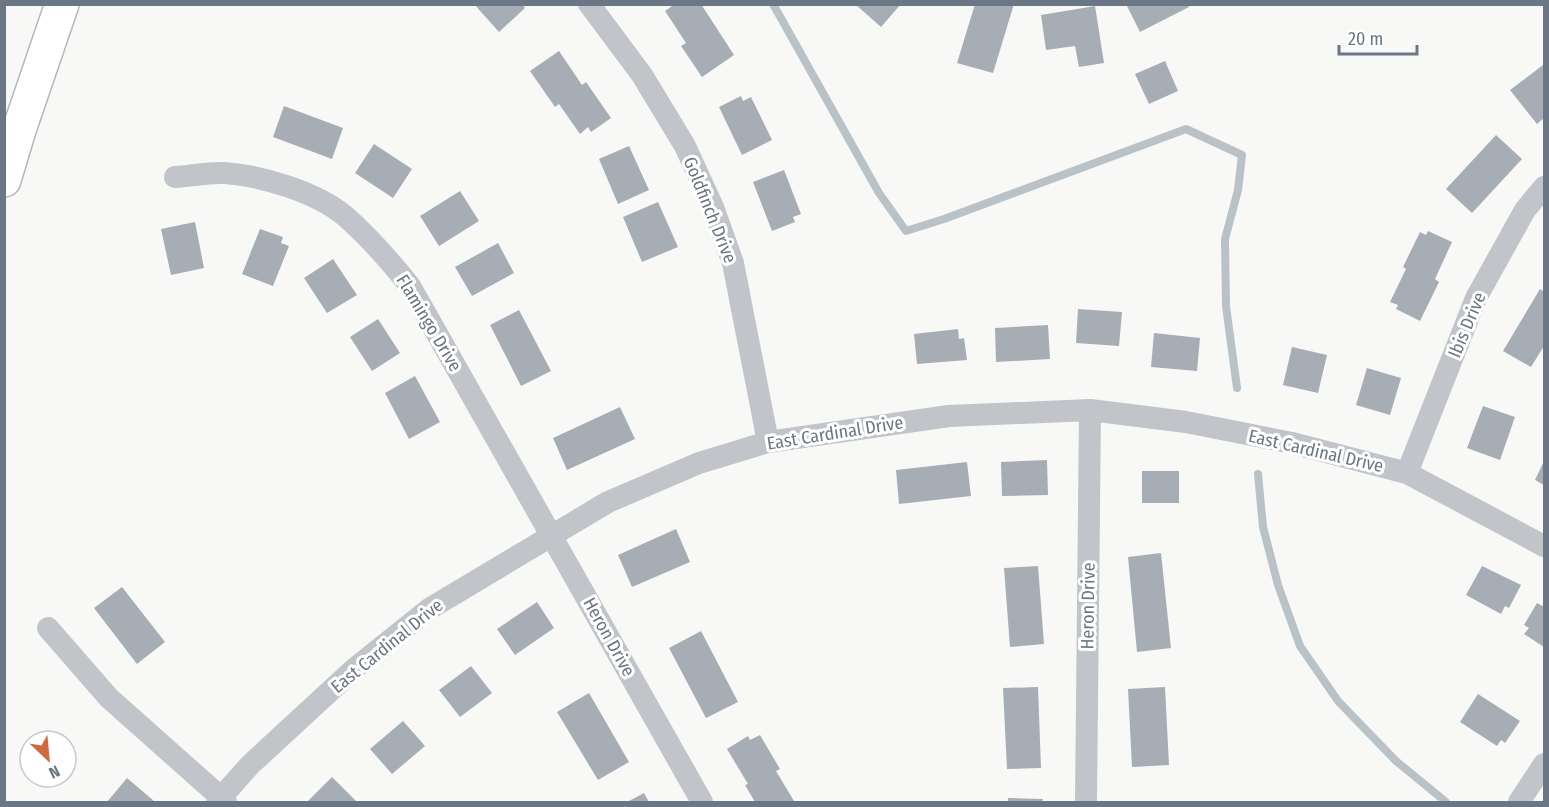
<svg xmlns="http://www.w3.org/2000/svg" width="1549" height="807" viewBox="0 0 1549 807" font-family="'Fira Sans Condensed',sans-serif">
  <style>
    .lines { fill: none; stroke-linecap: round; stroke-linejoin: round }
    .stream { stroke: #b9c2c7; stroke-width: 8 }
    .building { fill: #a7adb4 }
    .highway-casing { stroke: #b4b7bb; stroke-width: 36 }
    .street { stroke: #c1c4c8; stroke-width: 22 }
    .highway { stroke: #fff; stroke-width: 33 }
    .labels { text-anchor: middle; dominant-baseline: central; stroke-width: 6; stroke-linejoin: round; paint-order: stroke }
    .street-label { font-size: 18px; fill: #6b7784; stroke: #fff }
  </style>
  <rect width="100%" height="100%" fill="#f8f9f7"/>
  <g class="lines">
    <path class="stream" d="M773 4 879 193 906 231 944 219 1186 129 1242 155 1238 190 1225 239 1226 306 1237 388
      M1258 474 1263 527 1278 585 1300 646 1338 701 1396 761 1446 802"/>
  </g>
  <path class="building" d="M474 4H522L525 8 499 32Z
    M675 4H701L734 55 702 77 681 46 686 43 665 11Z
    M855 4H901L881 27Z
    M975 4H1014L993 73 957 63Z
    M1126 4H1188L1189 7 1140 32Z
    M1095 6 1104 63 1079 67 1075 46 1046 50 1041 15Z
    M559 51 582 85 586 82 611 118 591 132 588 127 580 134 559 104 555 107 530 71Z
    M1165 61 1178 91 1149 104 1135 74Z
    M1543 65 1544 68V118L1537 124 1510 90Z
    M741 96 743 101 751 97 772 140 742 155 719 107Z
    M284 106 343 128 332 159 273 137Z
    M1496 135 1522 159 1472 213 1446 189Z
    M374 144 412 169 393 198 355 173Z
    M629 146 649 190 618 204 599 159Z
    M784 170 801 214 793 217 795 222 772 231 753 182Z
    M460 191 479 221 439 246 420 216Z
    M658 202 678 247 642 262 623 217Z
    M195 222 204 268 171 275 161 229Z
    M260 229 283 237 281 243 289 246 273 286 242 274Z
    M1428 231 1452 242 1435 279 1439 282 1420 321 1396 309 1398 305 1390 302 1406 269 1403 267 1420 232 1426 235Z
    M498 243 514 273 472 296 455 267Z
    M333 259 357 295 327 313 304 278Z
    M1540 289 1544 292V346L1531 367 1503 351Z
    M1078 309 1122 312 1119 346 1076 343Z
    M519 310 551 371 521 386 490 325Z
    M378 319 400 353 372 371 350 337Z
    M1048 325 1050 359 996 362 995 328Z
    M958 329 959 339 964 338 967 360 917 364 914 334Z
    M1154 333 1200 338 1197 371 1151 367Z
    M1292 347 1327 355 1318 393 1283 385Z
    M1367 368 1401 378 1390 415 1356 405Z
    M415 376 440 422 409 439 385 393Z
    M1483 406 1515 417 1500 460 1467 448Z
    M620 407 635 439 567 470 553 438Z
    M1047 460 1048 495 1002 496 1001 462Z
    M1544 461V485L1535 480Z
    M967 462 971 496 899 504 896 470Z
    M1142 471H1179V503H1142Z
    M676 529 690 562 632 587 618 555Z
    M1161 553 1171 648 1137 652 1128 557Z
    M1038 566 1044 644 1010 647 1004 568Z
    M1482 566 1521 585 1509 608 1505 606 1501 614 1466 595Z
    M122 587 165 642 137 664 94 608Z
    M537 602 554 628 515 655 497 629Z
    M1537 603 1544 607V647L1524 634 1529 628 1524 625Z
    M701 631 738 702 706 718 669 648Z
    M471 666 492 693 460 717 439 690Z
    M1038 687 1041 768 1007 769 1003 688Z
    M1165 687 1169 765 1132 767 1128 689Z
    M589 693 629 762 598 780 557 712Z
    M1478 694 1520 721 1505 743 1501 740 1497 746 1460 722Z
    M403 721 425 746 392 774 370 749Z
    M760 735 780 769 776 771 794 801 791 802H755L745 785 748 784 727 749 748 736 750 740Z
    M332 777 357 802H309L308 801Z
    M127 778 154 801 153 802H107Z
    M644 793 649 802H627Z
    M1008 798 1043 799 1042 802H1008Z"/>
  <g class="lines">
    <defs>
      <path id="highway" d="M4 180 19 130 62 4"/>
    </defs>
    <use href="#highway" class="highway-casing"/>
    <path class="street" d="M589 4 642 75 685 146 713 207 733 263 768 442
      M175 177C191 176 209 172 225 173 263 176 316 192 345 216 369 237 390 261 410 286L702 802
      M1407 473 1476 298 1525 210 1544 187
      M48 628 109 698 226 802
      M217 802 250 765 354 669 429 609 608 502 699 463 768 442 949 416 1090 410 1186 422 1292 443 1407 473 1544 546
      M1086 802 1090 410
      M1519 802 1544 764"/>
    <use href="#highway" class="highway"/>
  </g>
  <g class="labels">
    <g class="street-label">
      <text transform="translate(710 210) rotate(68)">Goldfinch Drive</text>
      <text transform="translate(429 323) rotate(59)">Flamingo Drive</text>
      <text transform="translate(1467 325) rotate(-67)">Ibis Drive</text>
      <text transform="translate(835 433) rotate(-9)">East Cardinal Drive</text>
      <text transform="translate(1316 451) rotate(13)">East Cardinal Drive</text>
      <text transform="translate(1088 606) rotate(-89)">Heron Drive</text>
      <text transform="translate(609 637) rotate(61)">Heron Drive</text>
      <text transform="translate(387 646) rotate(-39)">East Cardinal Drive</text>
    </g>
  </g>
  <rect width="1549" height="807" fill="none" stroke="#6b7784" stroke-width="12"/>
  <g transform="translate(48 759) rotate(154)"><circle r="28" fill="#ffffff" stroke="#c4c9ce" stroke-width="1.5"/>
  <path d="M0-4.5L10 22L0 15L-10 22Z" fill="#d0693f"/>
  <text y="-9" font-size="16" font-weight="bold" text-anchor="middle" fill="#6b7784">N</text>
  </g>
  <path d="M1339 45v9h78v-9" fill="none" stroke="#6b7784" stroke-width="3"/>
  <text x="1348" y="45" font-size="18" fill="#6b7784" stroke="#ffffff" stroke-width="4.5" paint-order="stroke">20 m</text>
</svg>
